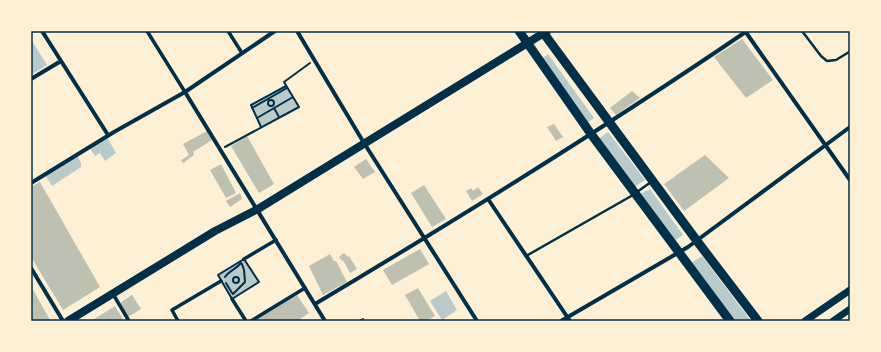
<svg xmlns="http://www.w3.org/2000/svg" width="881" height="352" viewBox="0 0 881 352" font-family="'Fira Sans',sans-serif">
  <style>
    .green { fill: #b9caca }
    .building { fill: #bec0b2 }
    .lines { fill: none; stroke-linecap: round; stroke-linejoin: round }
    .path { stroke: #003049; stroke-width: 2 }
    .service { stroke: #003049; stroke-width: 2.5 }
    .pedestrian { stroke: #003049; stroke-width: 3.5 }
    .minor { stroke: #003049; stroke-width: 4 }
    .tertiary { stroke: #003049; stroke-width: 7 }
    .secondary { stroke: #003049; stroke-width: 8 }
    .primary { stroke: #003049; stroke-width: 9 }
    .neatline { fill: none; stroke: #003049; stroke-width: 1.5 }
  </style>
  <rect width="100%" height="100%" fill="#fdf0d5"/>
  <path class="green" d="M31 39 47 65 31 75Z
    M548 54 594 118 585 124 540 60Z
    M286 86 299 107 261 127 251 105Z
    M608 132 645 180 633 188 597 140Z
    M107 137 116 153 105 161 100 153 95 156 89 147Z
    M77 155 81 163V167L52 186 45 175Z
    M650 189 683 235 673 242 640 194Z
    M702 256 751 321H735L691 263Z
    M244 259 259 283 232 299 217 274Z
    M446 291 457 310 442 320 430 301Z"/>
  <path class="building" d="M742 39 773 80 746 98 714 57Z
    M632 91 640 98 616 115 610 108Z
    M554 124 563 137 556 141 547 127Z
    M207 131 212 140 193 152 194 155 183 163 181 160 189 155 183 144Z
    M247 136 274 184 259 193 231 146Z
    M705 155 729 178 684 211 664 184Z
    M366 159 375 172 363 179 354 167Z
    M221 164 236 193 226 198 210 170Z
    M40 182 100 287 63 310 31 257V187Z
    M424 185 446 219 432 227 411 193Z
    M478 187 483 194 472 201 466 191 471 188 473 191Z
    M240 193 242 199 230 207 226 201Z
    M420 249 429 264 392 285 383 270Z
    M344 253 348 257 349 256 357 269 350 273 343 260 342 261 339 257Z
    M330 254 334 261H336L347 282 323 295 309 266Z
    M31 286 50 320 48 321H31Z
    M418 288 435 316 426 321H420L405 295Z
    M132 295 141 309 128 317 120 303Z
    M297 295 309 313 297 321H254Z
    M115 306 124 321H91Z"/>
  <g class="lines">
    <path class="path" d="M268 103a3 3 0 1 1 6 0a3 3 0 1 1-6 0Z
      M252 108 287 88
      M274 108 279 117
      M257 118 293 97
      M261 127 251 105 286 86
      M225 147 299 107 284 82 310 63
      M244 259 259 282 232 299 218 275Z
      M233 280a3 3 0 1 1 6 0a3 3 0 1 1-6 0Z
      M225 277C229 271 236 269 241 263
      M226 283 232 293
      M233 294 245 282 244 270 242 264
      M360 321 363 319"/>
    <path class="service" d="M802 31 821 56 827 61 836 60 849 52
      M637 192 651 182
      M526 256 633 195"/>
    <path class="pedestrian" d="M147 31 185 92
      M228 31 242 53
      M244 259 276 240
      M113 294 129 321
      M232 299 246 321
      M178 321 172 310 221 281
      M251 321 305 288"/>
    <path class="minor" d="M42 31 108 135
      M297 31 364 143 477 321
      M745 31 850 180
      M31 79 61 61
      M185 92 325 321
      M31 183 114 132 185 92 275 31
      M488 199 570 321
      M31 268 63 321
      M315 304C461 217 606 127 747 31
      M561 321 688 247 850 127"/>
    <path class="tertiary" d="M805 321 850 290
      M833 321 850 309"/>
    <path class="secondary" d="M68 321 215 231 258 209 547 31"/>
    <path class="primary" d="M519 31 591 134 730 321
      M542 31 697 241 758 321"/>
  </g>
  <rect width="881" height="352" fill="none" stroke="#fdf0d5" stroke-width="64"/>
  <rect x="32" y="32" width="817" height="288" class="neatline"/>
</svg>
